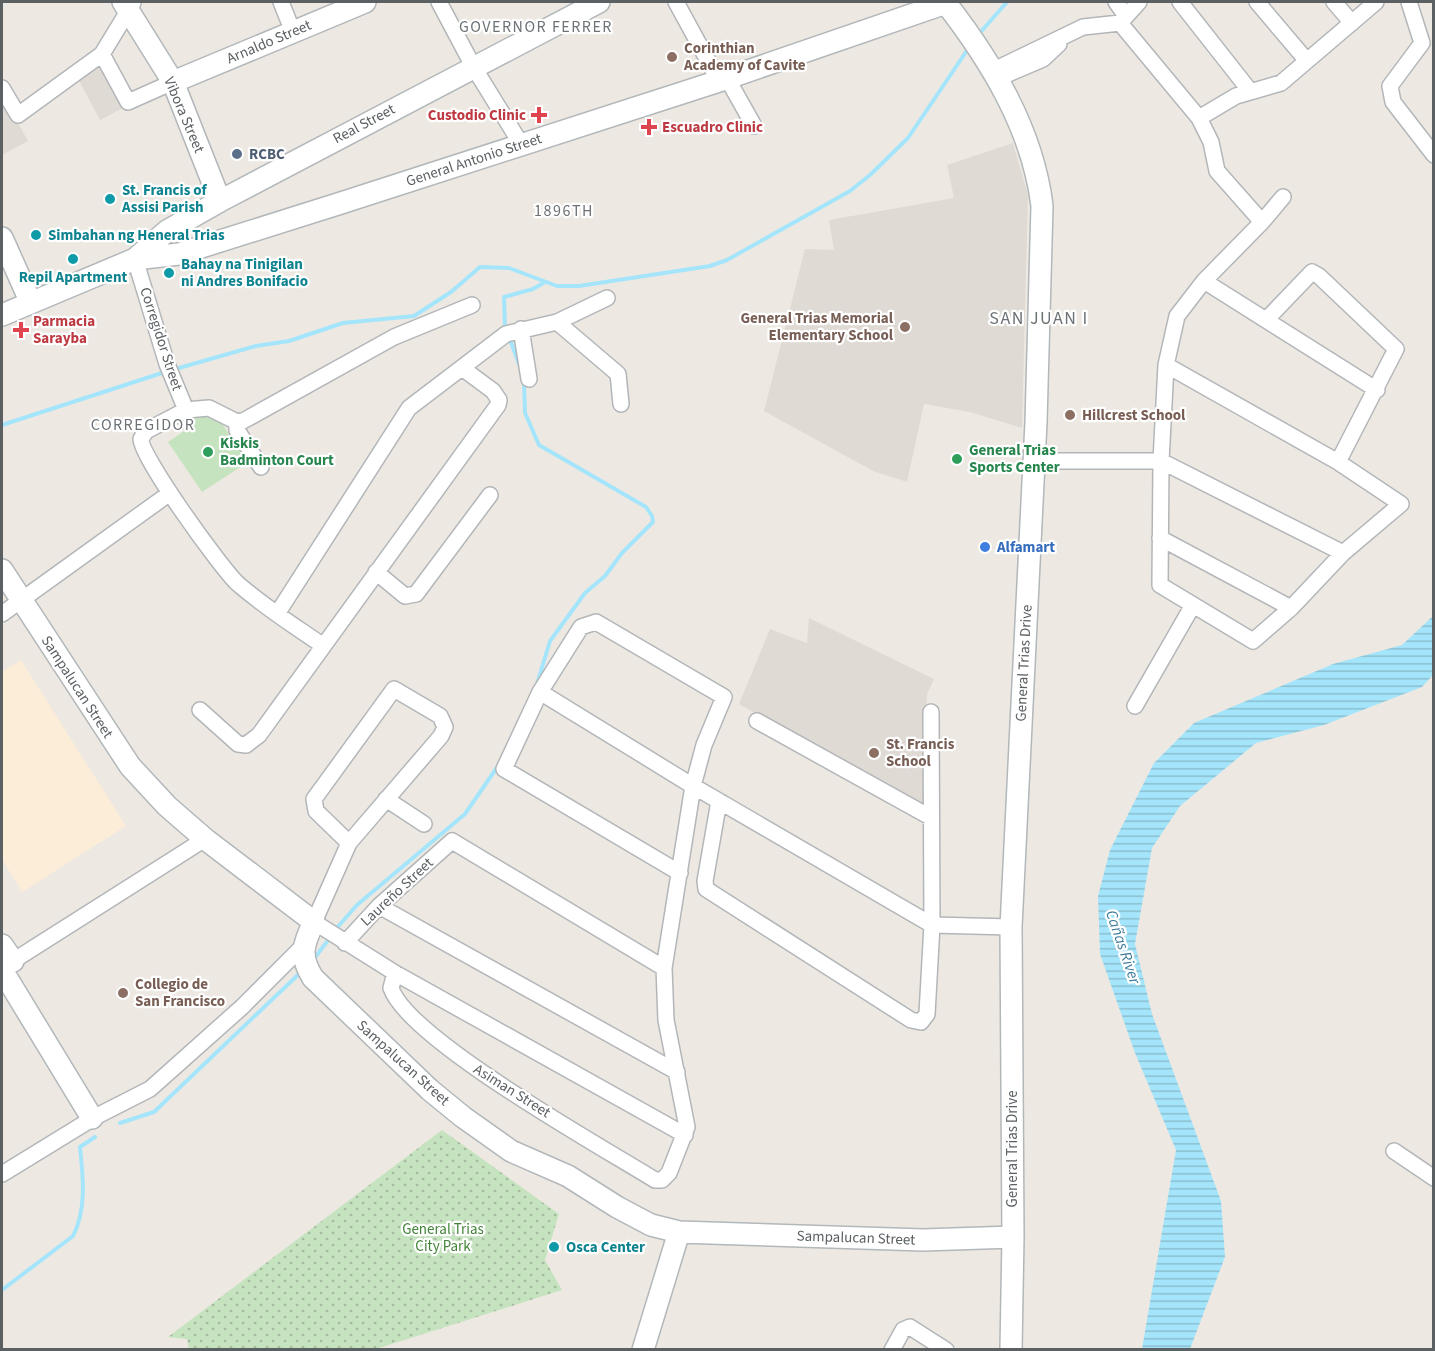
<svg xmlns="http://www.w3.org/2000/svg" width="1435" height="1351" viewBox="0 0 1435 1351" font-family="'Source Sans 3',sans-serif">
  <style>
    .commercial { fill: #fcedd8 }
    .education { fill: #e0dad4 }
    .grass { fill: #c6e3c0 }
    .park { fill: url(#park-dots) }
    .water { fill: url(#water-rules) }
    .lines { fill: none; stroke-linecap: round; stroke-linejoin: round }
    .stream { stroke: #a5e5fb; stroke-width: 4 }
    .street-casing { stroke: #b3b6b9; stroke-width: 18 }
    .secondary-casing { stroke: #b2b7ba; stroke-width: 24 }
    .street { stroke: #fff; stroke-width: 15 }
    .secondary { stroke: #fff; stroke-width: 21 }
    .education-dot { fill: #8d6e63; stroke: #fff; stroke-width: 2 }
    .health-dot { fill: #e0444e; stroke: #fff; stroke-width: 2 }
    .service-dot { fill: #5c6f8a; stroke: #fff; stroke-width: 2 }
    .culture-dot { fill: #0f9aa8; stroke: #fff; stroke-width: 2 }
    .leisure-dot { fill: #2e9e5b; stroke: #fff; stroke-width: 2 }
    .shop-dot { fill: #3f7fe0; stroke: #fff; stroke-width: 2 }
    .labels { text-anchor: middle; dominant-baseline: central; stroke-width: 4.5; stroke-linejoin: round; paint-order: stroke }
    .street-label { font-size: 15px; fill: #5b6063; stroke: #fff }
    .education-label { font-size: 15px; font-weight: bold; fill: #785e54; stroke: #fff; text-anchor: start }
    .health-label { font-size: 15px; font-weight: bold; fill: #be3a42; stroke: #fff; text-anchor: start }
    .service-label { font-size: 15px; font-weight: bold; fill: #4e5e75; stroke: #fff; text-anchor: start }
    .culture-label { font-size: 15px; font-weight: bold; fill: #0d838f; stroke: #fff; text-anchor: start }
    .leisure-label { font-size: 15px; font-weight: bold; fill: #27864d; stroke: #fff; text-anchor: start }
    .shop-label { font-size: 15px; font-weight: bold; fill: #366cbe; stroke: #fff; text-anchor: start }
    .park-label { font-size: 15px; fill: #438339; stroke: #fff }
    .neighbourhood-label { font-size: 16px; letter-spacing: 1.5px; fill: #6c7275; stroke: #fff }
    .water-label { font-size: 16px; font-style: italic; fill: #3d7b9b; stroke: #fff }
    .quarter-label { font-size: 18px; letter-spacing: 1.5px; fill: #6c7275; stroke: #fff }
  </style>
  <defs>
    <pattern id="park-dots" width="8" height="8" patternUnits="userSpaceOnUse" patternTransform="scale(1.5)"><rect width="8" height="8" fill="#c6e3c0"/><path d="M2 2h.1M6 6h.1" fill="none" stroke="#a4bba0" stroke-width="1.8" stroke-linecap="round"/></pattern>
    <pattern id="water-rules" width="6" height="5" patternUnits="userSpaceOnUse" patternTransform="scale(1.5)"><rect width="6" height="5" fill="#a5e5fb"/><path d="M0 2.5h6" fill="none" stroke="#89bdcf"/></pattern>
  </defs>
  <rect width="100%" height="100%" fill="#ede9e2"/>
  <path class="commercial" d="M21 660 126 826 22 892 2 859V672Z"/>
  <path class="education" d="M101 58 127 106 100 120 76 75Z
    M2 94 28 141 2 155Z
    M1013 143 1028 195 1022 428 970 412 924 404 907 482 873 471 764 411 805 249 834 250 829 220 954 198 947 165Z
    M809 618 934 679 927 694 923 801 919 807 739 704 770 629 807 643Z"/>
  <path class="grass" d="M212 409 248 462 202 492 168 442 193 425 187 416Z"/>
  <path class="park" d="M442 1130 559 1214 545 1260 562 1290 376 1349H189L187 1339 168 1337Z"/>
  <path class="water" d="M1433 616V675L1422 687 1324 725 1256 743 1180 806 1152 848 1135 944 1152 1014 1221 1201 1225 1257 1190 1349H1142L1176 1150 1135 1053 1100 954 1098 896 1110 850 1154 763 1194 723 1333 664 1402 645Z"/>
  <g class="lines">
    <path class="stream" d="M978 35 1007 2
      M505 329 504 297 533 289 545 282
      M509 337 519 364
      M172 370 256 346 289 341 343 323 414 316 451 292 480 267 509 268 557 286H579L710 266 727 260 850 191 870 175 908 138 970 46
      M524 383 525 413 539 445 646 507 652 516 653 522 622 553 605 576 585 593 550 641 537 684
      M2 425 165 372
      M335 930 357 905 465 814 498 766
      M313 960 329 939
      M120 1123 154 1112 301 972
      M2 1290 73 1236C87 1209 83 1176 80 1147L95 1137"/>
    <defs>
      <path id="street" d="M281 2 293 32
        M439 2 473 66 521 144
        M676 2 719 81
        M1116 2 1126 16
        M1180 2 1250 91
        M1257 2 1307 61
        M1334 2 1352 23
        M1409 2 1422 43 1390 86 1393 102 1434 155
        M1120 23 1199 118 1211 142 1217 171 1262 222
        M102 54 128 102 173 82
        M994 70 1083 27 1120 23 1139 2
        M1008 74 1043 59 1059 44
        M727 78 754 126
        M2 88 18 115 102 54 133 3
        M1199 118 1236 96 1281 83 1376 2
        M135 259 167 364 186 410 146 431 141 439C140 456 221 568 237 583 263 606 293 625 322 645
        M1204 281 1377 390
        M1266 320 1312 272 1319 276 1396 349 1338 462
        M557 322 607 298
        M521 329 529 379
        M1166 365 1338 462 1401 504 1343 553 1291 608 1253 641 1160 585 1161 461 1166 365 1177 316 1204 281 1262 222 1283 197
        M186 410 209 408 237 422 243 421 394 337 472 305
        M237 422V430L261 467
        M1033 461H1161L1343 553
        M1160 538 1291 608
        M376 572 405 596 416 594 490 495
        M2 614 170 493
        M277 614 409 408 506 334 557 322 618 374 621 404
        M540 692 693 786 932 925 1011 927
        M1135 706 1193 605
        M200 710 238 744 246 745 259 735 498 405 499 400 493 391 462 368
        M757 721 930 817
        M386 799 424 824
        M719 801 705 881 706 889 911 1020 921 1022 927 1014 932 925 931 712
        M349 843 316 811 314 799 394 689 440 716 445 727 441 736 349 843 314 922 395 973 685 1135
        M379 906 677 1072
        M345 943 379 906 452 841 664 968
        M5 966 205 839
        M395 973 391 988C408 1039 602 1147 655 1180H662L669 1173 687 1127 666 1020 664 968 693 786 704 745 724 697 596 622 581 627 540 692 504 769 680 873
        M1394 1151 1434 1178
        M2 1174 95 1117 150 1089 242 1007 303 946
        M892 1350 903 1330 910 1327 946 1350"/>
      <path id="secondary" d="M123 2 173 82 220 201
        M945 2C991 61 1033 130 1042 206L1036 422 1011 927 1013 1237 1011 1350
        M173 82 365 2
        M2 238 31 303
        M135 259 167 231 220 201 599 2
        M2 315 135 259 179 254 341 203 719 81 946 3
        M2 570 130 766 167 806 205 839 314 922C303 944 299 956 313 978L430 1090 463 1117 511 1151 568 1176 617 1207 651 1225 679 1232 923 1240 1013 1237
        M2 945 13 961
        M2 970 92 1118
        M643 1350 679 1232"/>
    </defs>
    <use href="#street" class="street-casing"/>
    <use href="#secondary" class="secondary-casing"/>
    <use href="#street" class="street"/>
    <use href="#secondary" class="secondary"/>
  </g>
  <g class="education-dot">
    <circle cx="672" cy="57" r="6"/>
    <circle cx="905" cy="327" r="6"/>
    <circle cx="1070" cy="415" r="6"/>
    <circle cx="874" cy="753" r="6"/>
    <circle cx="123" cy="993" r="6"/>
  </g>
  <g class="health-dot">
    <path d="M536 106h6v6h6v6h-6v6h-6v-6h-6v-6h6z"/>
    <path d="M646 118h6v6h6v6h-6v6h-6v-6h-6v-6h6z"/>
    <path d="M18 321h6v6h6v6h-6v6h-6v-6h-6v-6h6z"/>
  </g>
  <circle class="service-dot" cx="237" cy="154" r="6"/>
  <g class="culture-dot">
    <circle cx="110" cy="199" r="6"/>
    <circle cx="36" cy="235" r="6"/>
    <circle cx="73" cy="259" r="6"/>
    <circle cx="169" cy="273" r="6"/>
    <circle cx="554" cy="1247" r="6"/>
  </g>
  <g class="leisure-dot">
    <circle cx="208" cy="452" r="6"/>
    <circle cx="957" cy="459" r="6"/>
  </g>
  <circle class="shop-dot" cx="985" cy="547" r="6"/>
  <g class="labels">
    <g class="street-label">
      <text transform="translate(269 42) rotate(-23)">Arnaldo Street</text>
      <text transform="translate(184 115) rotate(67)">Vibora Street</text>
      <text transform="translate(364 124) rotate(-28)">Real Street</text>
      <text transform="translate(474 160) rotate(-18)">General Antonio Street</text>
      <text transform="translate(161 339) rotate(72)">Corregidor Street</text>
      <text transform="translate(1024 663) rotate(-87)">General Trias Drive</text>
      <text transform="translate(77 687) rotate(57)">Sampalucan Street</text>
      <text transform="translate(397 892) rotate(-43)">Laureño Street</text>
      <text transform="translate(403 1063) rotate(42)">Sampalucan Street</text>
      <text transform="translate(512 1091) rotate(32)">Asiman Street</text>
      <text transform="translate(1012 1149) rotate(-90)">General Trias Drive</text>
      <text transform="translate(856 1238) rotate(2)">Sampalucan Street</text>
    </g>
    <g class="education-label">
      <text x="684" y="48">Corinthian<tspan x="684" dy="17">Academy of Cavite</tspan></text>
      <text x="893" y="318" text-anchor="end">General Trias Memorial<tspan x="893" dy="17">Elementary School</tspan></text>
      <text x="1082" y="415">Hillcrest School</text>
      <text x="886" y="744">St. Francis<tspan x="886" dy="17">School</tspan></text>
      <text x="135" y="984">Collegio de<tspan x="135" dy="17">San Francisco</tspan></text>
    </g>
    <g class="health-label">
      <text x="526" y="115" text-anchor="end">Custodio Clinic</text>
      <text x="662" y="127">Escuadro Clinic</text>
      <text x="33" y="321">Parmacia<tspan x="33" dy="17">Sarayba</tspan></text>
    </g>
    <g class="service-label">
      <text x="249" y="154">RCBC</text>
    </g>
    <g class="culture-label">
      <text x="122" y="190">St. Francis of<tspan x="122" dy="17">Assisi Parish</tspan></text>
      <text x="48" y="235">Simbahan ng Heneral Trias</text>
      <text x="181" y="264">Bahay na Tinigilan<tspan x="181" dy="17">ni Andres Bonifacio</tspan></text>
      <text x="73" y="277" text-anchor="middle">Repil Apartment</text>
      <text x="566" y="1247">Osca Center</text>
    </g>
    <g class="leisure-label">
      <text x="220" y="443">Kiskis<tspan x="220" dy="17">Badminton Court</tspan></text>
      <text x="969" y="450">General Trias<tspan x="969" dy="17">Sports Center</tspan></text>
    </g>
    <g class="shop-label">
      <text x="997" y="547">Alfamart</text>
    </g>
    <g class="park-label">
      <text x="443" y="1229">General Trias<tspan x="443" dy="17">City Park</tspan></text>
    </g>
    <g class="neighbourhood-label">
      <text x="536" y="27">GOVERNOR FERRER</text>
      <text x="564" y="211">1896TH</text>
      <text x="143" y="425">CORREGIDOR</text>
    </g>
    <g class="water-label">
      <text transform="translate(1123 947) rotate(71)">Cañas River</text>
    </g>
    <g class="quarter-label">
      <text x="1039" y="318">SAN JUAN I</text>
    </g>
  </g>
  <rect width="1435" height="1351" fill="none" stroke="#5b6063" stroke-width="6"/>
</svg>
